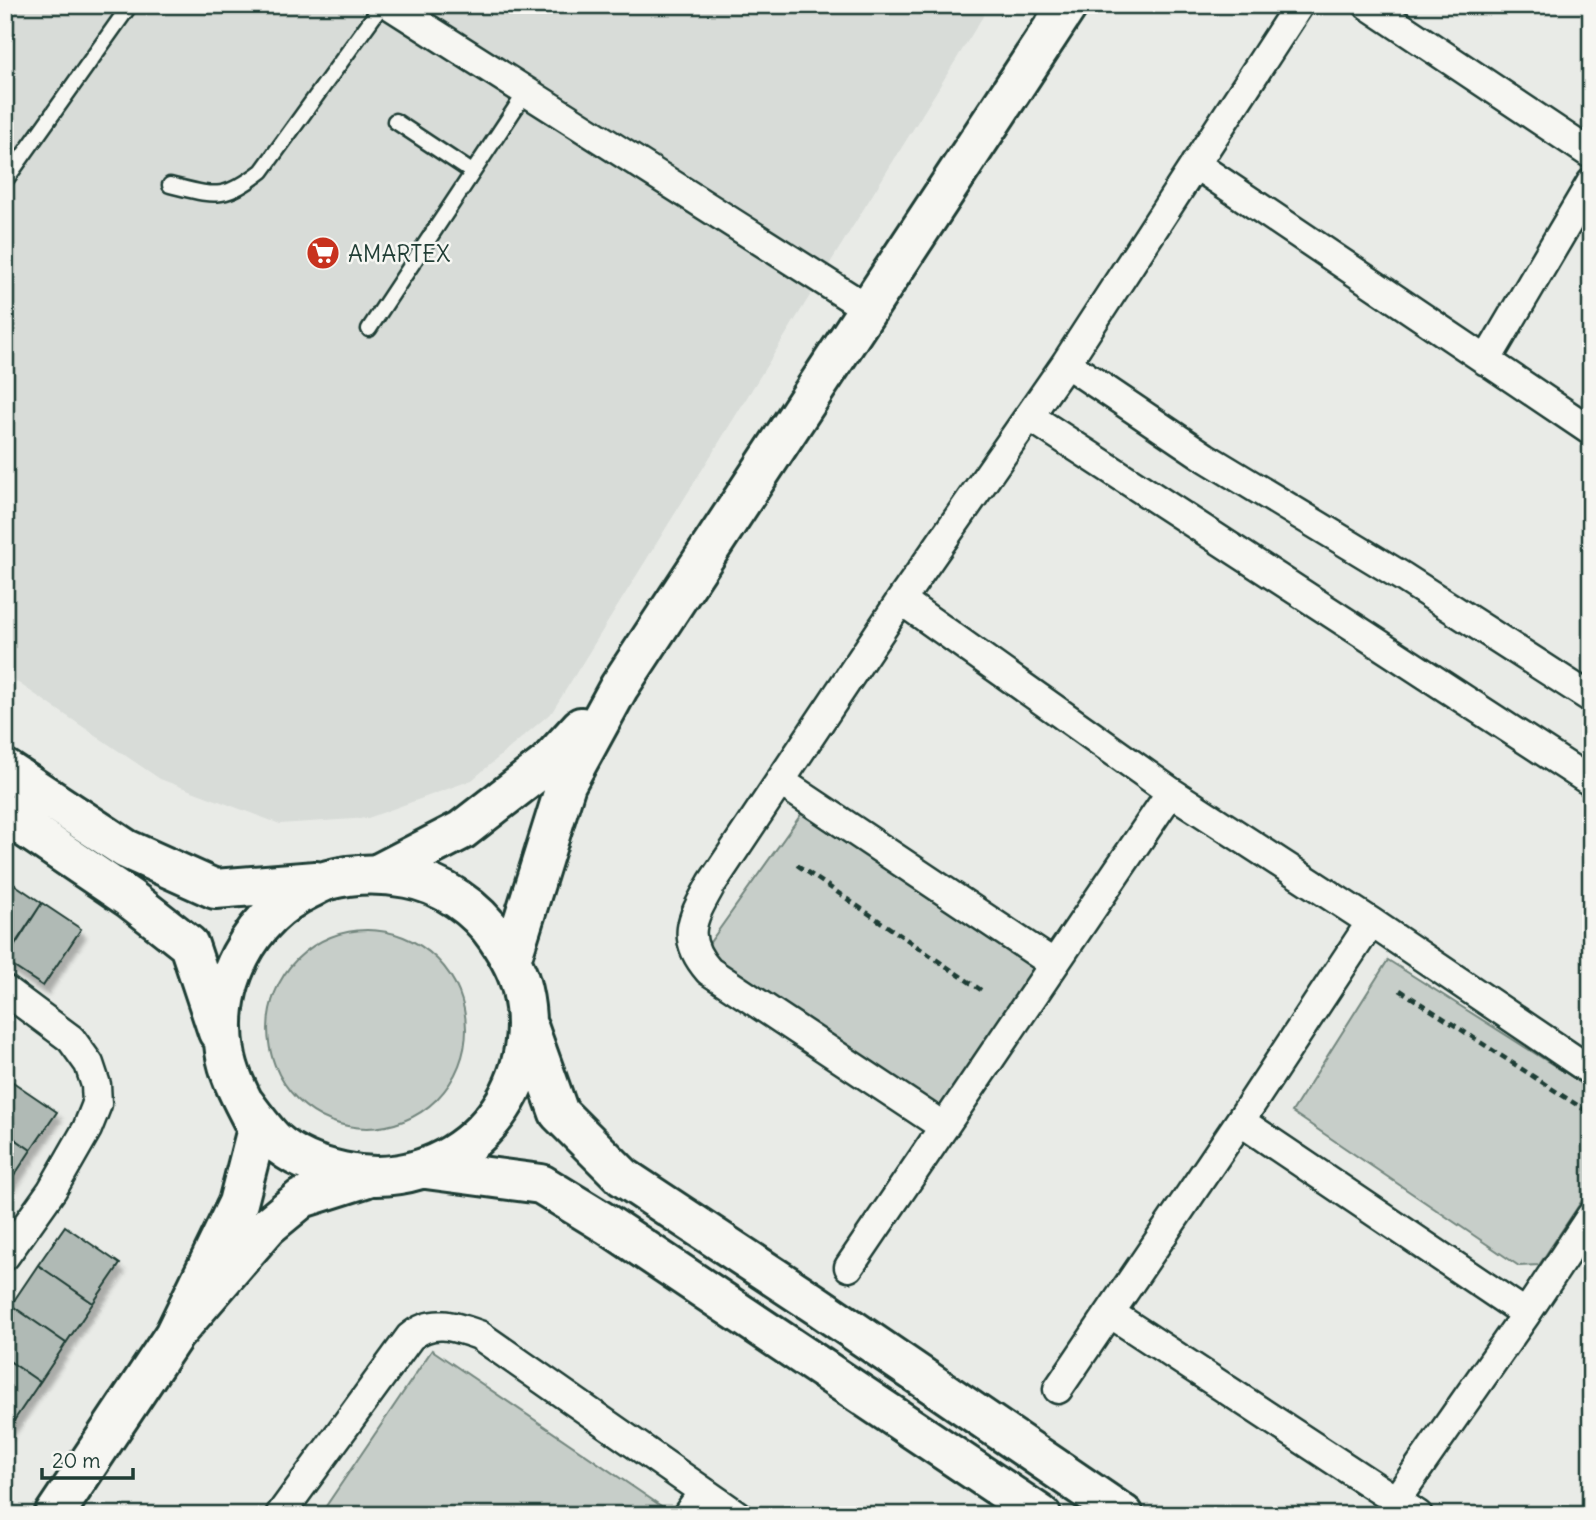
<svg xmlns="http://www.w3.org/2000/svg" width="1596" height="1520" viewBox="0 0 1596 1520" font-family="Delius,sans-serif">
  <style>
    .built { fill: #d8dcd8 }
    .green { fill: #c7cec9; stroke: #73867e; stroke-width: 2 }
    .building { fill: #b0bab5; stroke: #1f3d34; stroke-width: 2; filter: url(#shadow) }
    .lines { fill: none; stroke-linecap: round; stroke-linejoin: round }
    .service-casing { stroke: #1f3d34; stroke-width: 19 }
    .minor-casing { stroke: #1f3d34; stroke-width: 33 }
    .secondary-casing { stroke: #1f3d34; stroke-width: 44 }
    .path { stroke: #1f3d34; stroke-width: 4.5; stroke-dasharray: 7 5; stroke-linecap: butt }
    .service { stroke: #f6f6f2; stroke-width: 14 }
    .minor { stroke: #f6f6f2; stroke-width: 28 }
    .secondary { stroke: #f6f6f2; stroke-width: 38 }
    .labels { text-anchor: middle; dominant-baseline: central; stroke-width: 5; stroke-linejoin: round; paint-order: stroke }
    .poi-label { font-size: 23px; fill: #1f3d34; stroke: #f6f6f2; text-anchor: start }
  </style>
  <defs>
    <filter id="shadow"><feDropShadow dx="4.5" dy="8" stdDeviation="2" flood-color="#0004"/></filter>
  </defs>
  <rect width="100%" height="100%" fill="#e9ebe7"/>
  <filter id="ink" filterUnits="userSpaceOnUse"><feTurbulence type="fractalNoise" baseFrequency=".0143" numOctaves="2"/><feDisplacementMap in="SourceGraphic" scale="14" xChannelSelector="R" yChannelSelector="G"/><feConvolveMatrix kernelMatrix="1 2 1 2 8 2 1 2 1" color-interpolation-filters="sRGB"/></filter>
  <g filter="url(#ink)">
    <path class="built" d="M5 5H990L552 712 472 780 368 818 280 824 160 779 5 674Z"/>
    <path class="green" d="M810 802 1043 969 930 1129 696 962Z
      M268 1029a99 99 0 1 1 198 0a99 99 0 1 1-198 0Z
      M1388 960 1591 1089V1187L1539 1265 1519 1266 1292 1112Z
      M432 1350 664 1508 659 1515H320Z"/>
    <path class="building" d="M5 878 42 903 5 959Z
      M42 903 81 929 43 986 5 961Z
      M7 1078 57 1112 31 1150 5 1132Z
      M5 1132 31 1150 6 1188H5Z
      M65 1226 120 1264 93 1303 38 1265Z
      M38 1265 93 1303 66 1343 11 1305Z
      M11 1305 66 1343 40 1382 5 1358V1313Z
      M5 1358 40 1382 13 1422 5 1416Z
      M5 1416 13 1422 5 1433Z"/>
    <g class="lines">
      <defs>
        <path id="service" d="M395 121 472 172
          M5 181 130 5
          M170 185C215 196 223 201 262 171L382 5
          M369 329 526 92"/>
        <path id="minor" d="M390 5 868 309
          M1368 5 1591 154
          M1195 164 1591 431
          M1486 361 1591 183
          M1066 363 1205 457 1403 577 1591 698
          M1029 416 1591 782
          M901 600 1171 792 1371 922 1591 1071
          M780 781 1054 964
          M5 990 71 1039 89 1064 96 1085 97 1104 87 1129 52 1190 5 1256
          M1240 1121 1526 1314
          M944 1127 709 971C679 937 693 917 712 883L901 600 1066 363 1299 5
          M849 1267 1171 792
          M1110 1313 1418 1515
          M1058 1389 1240 1121 1371 922
          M1396 1500 1526 1314 1591 1216
          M280 1515 410 1337C432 1318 454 1326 479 1335L737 1515
          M687 1515 703 1492"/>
        <path id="secondary" d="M5 769 126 849 215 889 316 881
          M5 814 129 898 189 945 218 1032
          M379 873 462 830 547 764 581 727
          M511 960 566 784 619 687 1068 5
          M529 1029 559 1113 623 1177 818 1306 1124 1515
          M426 1169 541 1184 608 1225 1041 1515
          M174 1335 238 1203 257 1129C245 1104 229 1079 225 1051 214 984 249 918 309 889 315 886 322 882 328 880 354 873 381 873 407 878 442 884 477 908 497 938 508 954 518 971 522 990 547 1099 450 1197 342 1172 319 1167 293 1157 275 1141 264 1130 254 1116 245 1104
          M54 1515 174 1335 268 1226 302 1198 365 1178"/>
      </defs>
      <use href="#service" class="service-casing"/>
      <use href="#minor" class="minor-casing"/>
      <use href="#secondary" class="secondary-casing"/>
      <path class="path" d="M797 865 981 990
        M1400 990 1591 1114"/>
      <use href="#service" class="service"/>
      <use href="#minor" class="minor"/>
      <use href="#secondary" class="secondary"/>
    </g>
  </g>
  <defs>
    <symbol id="supermarket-disc" viewBox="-11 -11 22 22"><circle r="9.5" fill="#c8321e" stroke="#f6f6f2"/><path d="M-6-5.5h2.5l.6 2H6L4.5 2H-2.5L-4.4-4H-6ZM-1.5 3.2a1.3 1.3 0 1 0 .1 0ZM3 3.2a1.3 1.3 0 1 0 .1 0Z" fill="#fff"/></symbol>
  </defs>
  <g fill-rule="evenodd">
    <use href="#supermarket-disc" x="304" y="234" width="38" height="38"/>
  </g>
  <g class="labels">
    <g class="poi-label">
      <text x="348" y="253">AMARTEX</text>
    </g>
  </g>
  <rect width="1596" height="1520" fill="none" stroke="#f6f6f2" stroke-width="28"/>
  <rect x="14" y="14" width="1568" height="1492" fill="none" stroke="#1f3d34" stroke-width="2.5" filter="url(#ink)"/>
  <path d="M42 1468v10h91v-10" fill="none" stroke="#1f3d34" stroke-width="3.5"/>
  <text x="52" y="1468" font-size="21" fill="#1f3d34" stroke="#f6f6f2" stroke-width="5" paint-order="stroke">20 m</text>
</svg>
